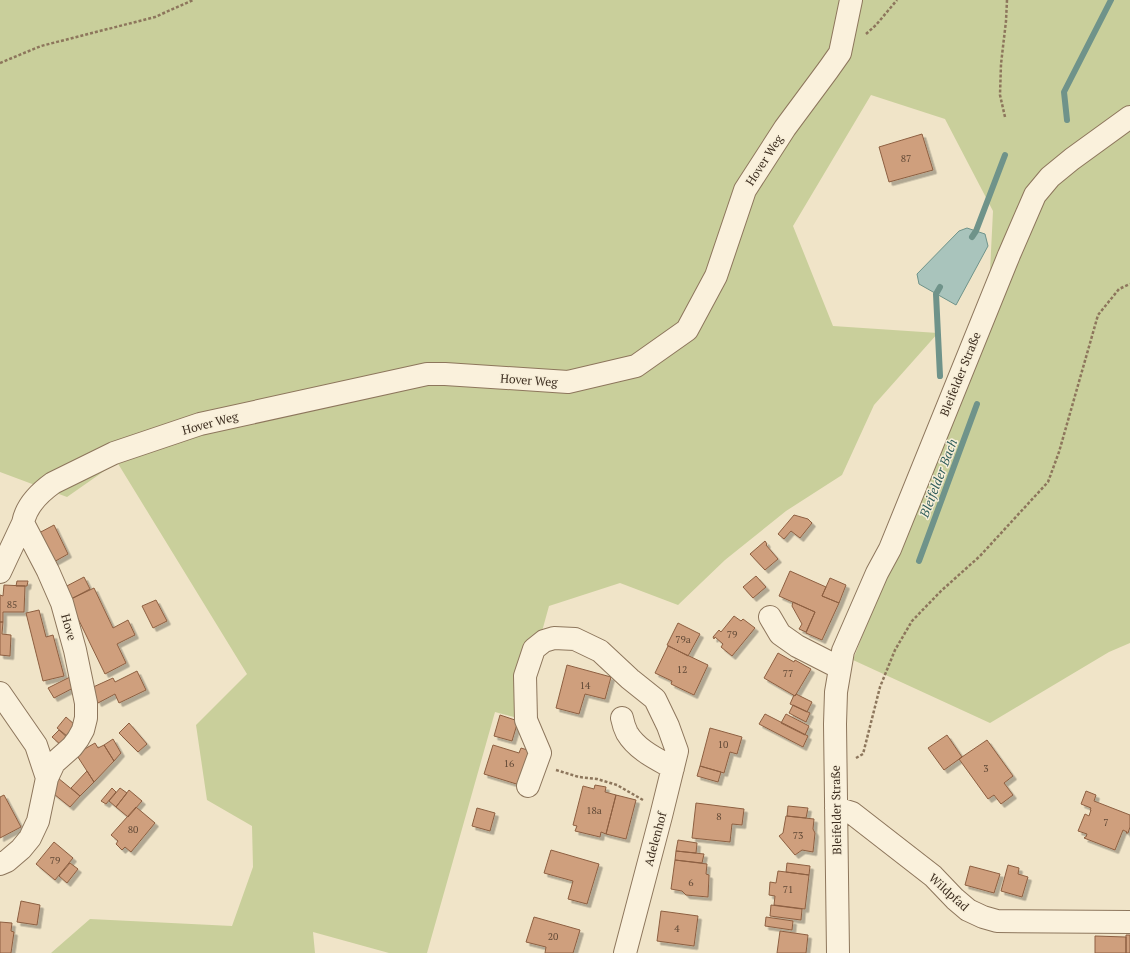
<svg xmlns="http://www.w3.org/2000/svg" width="1130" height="953" viewBox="0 0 1130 953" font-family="'PT Serif',serif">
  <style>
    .green { fill: #c9cf9b }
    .water { fill: #a9c4bc; stroke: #6f938a }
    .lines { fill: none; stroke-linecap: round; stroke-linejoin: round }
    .stream { stroke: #6f938a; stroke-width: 6 }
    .building { fill: #cf9f7d; stroke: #8d5f41; filter: url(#shadow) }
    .minor-casing { stroke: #8d765c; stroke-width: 24 }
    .path { stroke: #8d765c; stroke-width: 2.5; stroke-dasharray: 3 2; stroke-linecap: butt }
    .minor { stroke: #faf1dc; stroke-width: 22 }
    .labels { text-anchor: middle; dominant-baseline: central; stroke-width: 3; stroke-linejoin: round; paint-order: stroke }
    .number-label { font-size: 10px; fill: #624a37 }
    .street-label { font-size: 12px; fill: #3d2e20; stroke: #f7eed8 }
    .water-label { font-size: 13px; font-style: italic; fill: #2f5d5a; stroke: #f7eed8 }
  </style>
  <defs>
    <filter id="shadow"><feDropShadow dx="3.5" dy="3.5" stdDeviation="0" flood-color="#0004"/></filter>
  </defs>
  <rect width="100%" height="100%" fill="#f0e4c8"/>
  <path class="green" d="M0 0H1130V643L1109 652 990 723 853 660 988 312 993 211 945 119 871 95 793 226 833 326 938 333 874 405 842 475 786 511 725 560 678 605 620 583 549 606 518 718 495 712 427 953H389L313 932 315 953H51L90 919 232 926 253 867 252 826 207 800 196 725 247 674 117 462 67 497 0 472Z"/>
  <path class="water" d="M967 228 985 234 988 246 956 305 919 284 917 274 959 231Z"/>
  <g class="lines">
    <path class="stream" d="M1067 120 1064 92 1111 0
      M972 237 976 231 1005 155
      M940 376 936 294 940 287
      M919 561 977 404"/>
  </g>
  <path class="building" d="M922 134 933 170 889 182 879 147Z
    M794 515 808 519 812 523 800 538 791 531 784 539 778 534Z
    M54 525 68 554 52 563 37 534Z
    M765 541 767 544 766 545 778 559 765 570 750 554Z
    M790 571 826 587 822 596 839 603 822 640 806 633 815 612 779 596Z
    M756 576 766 587 753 598 743 587Z
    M84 577 90 589 69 600 63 588Z
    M830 578 846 585 839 603 822 596Z
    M17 581H28L27 586H16Z
    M4 585 25 586 24 612H3V622H0V595L3 596Z
    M94 588 113 628 128 620 135 635 117 644 126 663 105 674 69 600Z
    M156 600 167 621 153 628 142 606Z
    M793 602 815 612 806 632 799 629 802 624 792 606Z
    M39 610 46 637 53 635 64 676 43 681 26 613Z
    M734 616 741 621 743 619 755 628 732 656 721 647 723 644 715 637 714 639 713 637 719 630 721 632Z
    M0 622H3L2 634 11 635 10 656 0 655Z
    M678 623 700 634 688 656 667 645Z
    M668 646 708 665 694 695 671 684 672 681 655 673Z
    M778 653 794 662 795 660 811 669 795 696 764 678Z
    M567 665 611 677 605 699 585 694 579 714 556 708Z
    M137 671 146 690 119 703 115 694 98 703 91 688 113 678 115 682Z
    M72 676 77 686 54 698 48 688Z
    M796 694 812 702 807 712 790 704 794 695 795 696Z
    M793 705 810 713 806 722 789 713Z
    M765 714 808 736 803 747 759 724Z
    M786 714 809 726 805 735 781 723Z
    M500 715 518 721 512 741 494 736Z
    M66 717 75 725 67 736 57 728Z
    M129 723 147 744 138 752 119 733Z
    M710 728 742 737 737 754 730 752 724 773 700 766Z
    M59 730 69 739 62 746 52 737Z
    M947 735 962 757 944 770 928 748Z
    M113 739 121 753 114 761 104 745Z
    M987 740 1013 776 1004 783 1013 795 1001 804 994 795 988 799 959 759Z
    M95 743 98 748 104 745 114 761 94 782 76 754Z
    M493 745 519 753 521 748 534 752 523 786 484 774Z
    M700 766 721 772 718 782 697 776Z
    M87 771 94 782 80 796 71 788Z
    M58 778 80 796 70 807 49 790Z
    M595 785 606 787 605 792 616 795 606 834 601 832 600 837 575 831 577 826 573 825 583 786 594 789Z
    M112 788 116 792 106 804 101 801Z
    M120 788 127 793 116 807 109 801Z
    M129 790 142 801 128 817 116 807Z
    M1086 791 1096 795 1094 801 1130 815V827L1128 833H1126L1127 832 1123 830 1115 850 1084 838 1085 837H1086L1087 834 1078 831 1085 814 1089 816 1091 810H1090L1091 808 1081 804Z
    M4 795 21 827 0 838V797Z
    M616 795 636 800 626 839 606 834Z
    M696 803 744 809 742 825 732 824 730 842 692 838Z
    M788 806 808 808 806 818 787 816Z
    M136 807 155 823 131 852 125 847 122 850 116 844 118 841 111 835Z
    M477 808 495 813 490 831 472 826Z
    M786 816 814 819 813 829 815 833 813 852 802 850 795 855 779 836 783 833Z
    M678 840 697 843 696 853 676 851Z
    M54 842 73 858 55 880 36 864Z
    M551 850 599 864 587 904 568 899 573 881 544 873Z
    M676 851 704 854 702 863 675 860Z
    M675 860 707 864 706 874 709 875 708 897 686 895 682 891 671 889Z
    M70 863 78 869 67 883 59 876Z
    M787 863 810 866 809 875 786 872Z
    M1008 865 1019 868 1018 874 1028 877 1022 897 1001 891Z
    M970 866 1000 874 994 893 965 885Z
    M778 871 809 875 805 909 774 905 775 896 769 895 770 882 776 883Z
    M21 901 40 905 37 925 17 922Z
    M771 905 802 909 801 920 770 916Z
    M661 911 698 916 694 946 657 941Z
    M534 917 580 930 573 953H545L546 947 526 942Z
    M766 917 793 921 792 930 765 926Z
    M0 922 12 923 11 931 14 932 11 953H0Z
    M780 931 808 935 806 953H777Z
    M1126 935H1130V953H1126Z
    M1095 936 1126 937V953H1095Z"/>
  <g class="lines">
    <defs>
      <path id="minor" d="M0 572 23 523C26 506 39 493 53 483L114 453 200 424 427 374H445L568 382 636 366 687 330 716 276 745 190 785 128 828 70 840 53 851 0
        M770 617 780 634 797 646 840 668
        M0 693 36 745 47 778
        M622 718C623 723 625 729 627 733 637 750 657 759 673 768
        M528 786 540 753 526 720 525 676 534 649 544 641 554 638 575 639 600 651 630 679 655 699 668 726 677 751 661 816 625 953
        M836 808 852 813 933 876 955 899 968 910 983 917 997 921 1130 922
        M0 864 7 861 21 849 30 838 38 821 47 778 54 763 72 747 78 739 83 730 86 718V703L75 650 62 603 48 571 23 523
        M838 953 835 724 836 692 843 651 877 573 890 549 1009 255 1035 195 1050 177 1072 159 1130 117"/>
    </defs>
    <use href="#minor" class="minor-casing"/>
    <path class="path" d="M866 34 876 25 897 0
      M0 63 41 46 155 17 193 0
      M1005 117 1000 95 1001 64 1006 21 1007 0
      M856 758 863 754 880 687 895 650 912 621 941 591 980 556 1048 482 1059 452 1098 315 1119 289 1130 284
      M556 770 579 777 597 779 617 785 643 800"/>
    <use href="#minor" class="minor"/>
  </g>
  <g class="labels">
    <g class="number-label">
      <text x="906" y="158">87</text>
      <text x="12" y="604">85</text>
      <text x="732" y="634">79</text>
      <text x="683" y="639">79a</text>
      <text x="682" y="669">12</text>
      <text x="788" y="673">77</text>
      <text x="585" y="685">14</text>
      <text x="723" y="744">10</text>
      <text x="509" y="763">16</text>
      <text x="986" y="768">3</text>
      <text x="594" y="810">18a</text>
      <text x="719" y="816">8</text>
      <text x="1106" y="822">7</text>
      <text x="133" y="829">80</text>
      <text x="798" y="835">73</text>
      <text x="55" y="860">79</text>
      <text x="691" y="882">6</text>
      <text x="788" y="889">71</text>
      <text x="677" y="928">4</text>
      <text x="553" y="936">20</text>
    </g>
    <g class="street-label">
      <text transform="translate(764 160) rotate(-57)">Hover Weg</text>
      <text transform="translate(960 374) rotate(-68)">Bleifelder Straße</text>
      <text transform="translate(529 380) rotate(4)">Hover Weg</text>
      <text transform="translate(210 423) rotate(-15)">Hover Weg</text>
      <text transform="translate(69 627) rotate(74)">Hove</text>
      <text transform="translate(836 810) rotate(-91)">Bleifelder Straße</text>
      <text transform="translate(655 839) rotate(-75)">Adelenhof</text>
      <text transform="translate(949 892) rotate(42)">Wildpfad</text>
    </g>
    <g class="water-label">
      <text transform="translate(938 478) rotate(-69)">Bleifelder Bach</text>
    </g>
  </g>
</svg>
